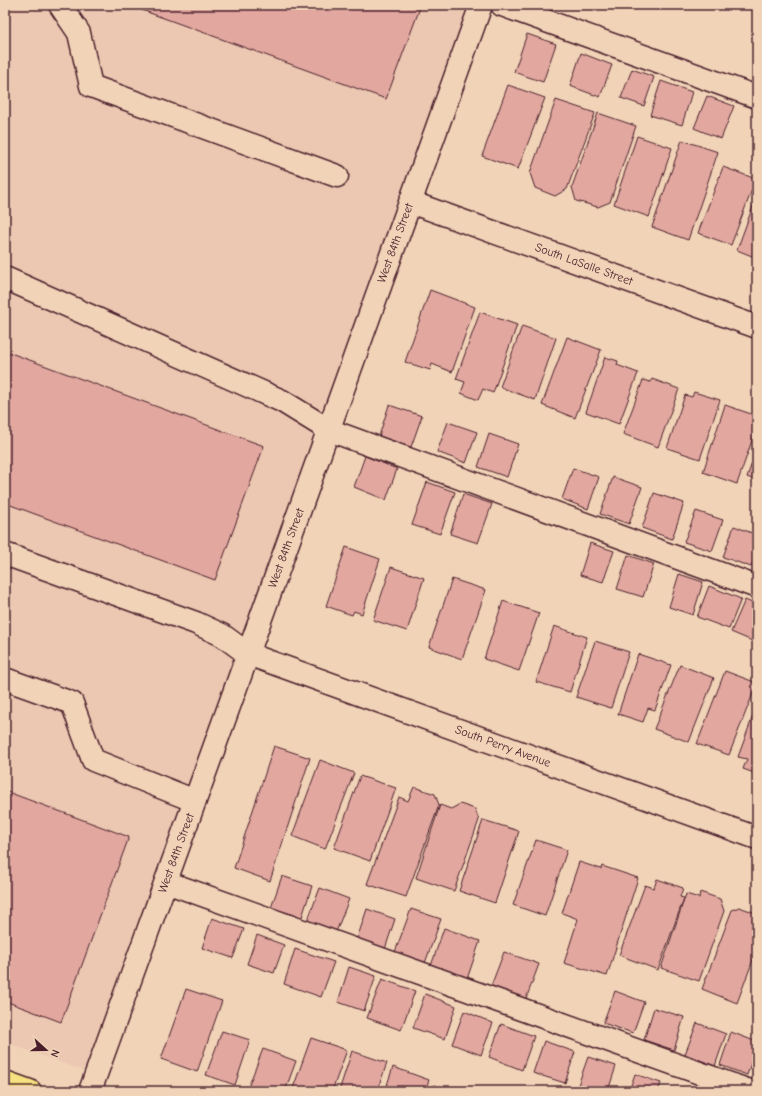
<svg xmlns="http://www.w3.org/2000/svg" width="762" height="1096" viewBox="0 0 762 1096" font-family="'Comic Neue',sans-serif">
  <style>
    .built { fill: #ecc7b1 }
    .building { fill: #e2a8a0; stroke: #4a1f2b }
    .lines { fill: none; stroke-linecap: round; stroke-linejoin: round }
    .minor-casing { stroke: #4a1f2b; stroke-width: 25 }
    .major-casing { stroke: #4a1f2b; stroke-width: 25 }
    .minor { stroke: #f1d4b8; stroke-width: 22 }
    .major { stroke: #f7e281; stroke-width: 22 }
    .labels { text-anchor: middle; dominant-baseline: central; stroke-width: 4; stroke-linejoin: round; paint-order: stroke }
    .street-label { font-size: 12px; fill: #4a1f2b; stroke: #f1d4b8 }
  </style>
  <rect width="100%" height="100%" fill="#f1d4b8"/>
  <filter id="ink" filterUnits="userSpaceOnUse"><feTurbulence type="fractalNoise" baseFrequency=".025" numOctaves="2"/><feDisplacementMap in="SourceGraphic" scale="8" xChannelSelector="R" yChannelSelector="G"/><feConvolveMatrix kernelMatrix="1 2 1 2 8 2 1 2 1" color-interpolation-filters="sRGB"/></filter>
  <g filter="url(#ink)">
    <path class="built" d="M5 5H492L106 1079 5 1042Z"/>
    <path class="building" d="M128 5H421L386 99Z
      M527 34 556 44 543 82 514 72Z
      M581 53 612 65 600 97 570 86Z
      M632 69 654 77 644 106 621 98Z
      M661 81 692 92 682 125 650 115Z
      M508 85 545 98 518 169 482 156Z
      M707 96 734 106 721 139 694 128Z
      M556 100 595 113 567 189 555 196 535 188 530 173Z
      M598 113 636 126 610 202 598 207 576 201 572 187Z
      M637 136 672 148 649 217 614 204Z
      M682 140 718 152 688 240 652 227Z
      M723 167 756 179 731 245 698 233Z
      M757 195V258L737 250Z
      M430 290 475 307 452 372 432 364 430 370 405 362Z
      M480 312 517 325 493 393 483 389 478 400 461 393 465 382 456 379Z
      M522 326 556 338 535 400 500 387Z
      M567 337 601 350 575 418 542 405Z
      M5 351 264 446 215 580 5 503Z
      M605 357 618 361 617 365 638 373 619 424 586 412Z
      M652 379 679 389 658 447 623 434 643 380 650 382Z
      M694 392 720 400 700 459 667 448 685 395 692 397Z
      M389 405 422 416 411 447 379 436Z
      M725 405 757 416V426L737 484 703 472Z
      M448 422 477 432 466 463 437 452Z
      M489 434 518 444 507 477 478 467Z
      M757 449V481L747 477Z
      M365 456 397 469 386 500 354 487Z
      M573 468 599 477 588 509 562 499Z
      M613 477 642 487 629 524 600 514Z
      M427 482 455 492 440 534 412 525Z
      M654 493 684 503 672 539 642 528Z
      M463 494 492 504 478 543 450 534Z
      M696 511 723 520 712 551 684 542Z
      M734 526 757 535V551L751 567 723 557Z
      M590 543 614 551 603 582 580 575Z
      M346 547 380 559 362 614 354 611 352 615 326 606Z
      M628 555 654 564 643 597 617 589Z
      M391 567 424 578 407 631 373 620Z
      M679 574 703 582 693 615 669 607Z
      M452 579 486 590 462 659 429 647Z
      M709 586 741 599 729 629 697 617Z
      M745 600 757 605V643L731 632Z
      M503 601 539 613 519 671 484 659Z
      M554 626 587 637 570 692 536 682Z
      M595 641 629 652 611 708 576 697Z
      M638 654 671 665 655 710 648 708 643 722 618 714Z
      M680 665 714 678 689 742 654 729Z
      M725 671 757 683 729 755 697 744Z
      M757 705V774L743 769 747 759 738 757Z
      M274 746 310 758 270 881 234 868Z
      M320 760 354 773 325 849 292 836Z
      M360 776 396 788 370 861 334 848Z
      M414 787 435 794 439 805 406 897 367 884 399 797 408 801Z
      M5 791 129 837 61 1022 5 1001Z
      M460 804 475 809 479 820 454 891 416 878 440 805 451 809Z
      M483 820 519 831 495 903 459 891Z
      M536 840 567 850 545 916 513 905Z
      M579 862 601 869 602 866 638 878 607 976 564 963 578 919 562 913Z
      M282 876 312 886 302 917 271 908Z
      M657 879 683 888 680 897 684 898 658 970 619 955 645 885 654 888Z
      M320 888 349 899 336 932 307 922Z
      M700 892 720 899 724 911 699 981 661 968 686 894 699 898Z
      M739 907 756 913 757 915V949L737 1003 702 989 732 910Z
      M367 909 395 919 385 949 357 939Z
      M411 909 441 919 425 963 395 952Z
      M212 918 244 929 233 958 202 948Z
      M444 928 480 941 467 979 431 966Z
      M257 935 284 945 274 973 247 964Z
      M295 949 334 962 321 997 284 984Z
      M504 952 539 964 526 999 491 986Z
      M349 967 376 976 364 1011 338 1002Z
      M382 979 415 991 401 1030 367 1018Z
      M186 989 222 1001 197 1072 161 1059Z
      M615 991 644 1002 633 1033 603 1023Z
      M425 994 456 1006 445 1039 413 1028Z
      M654 1008 684 1017 674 1050 644 1040Z
      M464 1011 493 1023 481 1055 452 1044Z
      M697 1023 726 1034 715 1066 685 1054Z
      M501 1024 534 1036 522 1070 489 1057Z
      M222 1031 250 1040 235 1085 206 1075Z
      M731 1032 757 1042V1046L747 1075 720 1065Z
      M311 1038 347 1050 332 1091H292Z
      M544 1041 575 1052 565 1083 533 1073Z
      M263 1049 296 1061 285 1091 247 1090Z
      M352 1051 387 1063 377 1091H339Z
      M588 1057 616 1066 608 1091H585L577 1088Z
      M393 1067 429 1080 425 1091H385Z
      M635 1074 661 1083 658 1091H629Z
      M434 1085 450 1091H432Z"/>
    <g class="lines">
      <defs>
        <path id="minor" d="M60 5 79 33 91 86 337 176
          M502 5 757 97
          M410 202 757 327
          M5 278 282 401 329 430 757 587
          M5 554 196 623 222 635 248 654 757 838
          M5 679 72 703 93 760 195 801
          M166 882 750 1091
          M90 1091 248 654 481 5"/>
        <path id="major" d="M5 1082 30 1091"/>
      </defs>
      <use href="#minor" class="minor-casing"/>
      <use href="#major" class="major-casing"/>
      <use href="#minor" class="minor"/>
      <use href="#major" class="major"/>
    </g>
  </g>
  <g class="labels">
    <g class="street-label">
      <text transform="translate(395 243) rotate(-70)">West 84th Street</text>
      <text transform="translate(584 264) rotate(20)">South LaSalle Street</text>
      <text transform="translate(286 548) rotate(-70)">West 84th Street</text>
      <text transform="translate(503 746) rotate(20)">South Perry Avenue</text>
      <text transform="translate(176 853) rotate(-70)">West 84th Street</text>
    </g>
  </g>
  <rect width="762" height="1096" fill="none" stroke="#f1d4b8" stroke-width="20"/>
  <rect x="10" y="10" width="742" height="1076" fill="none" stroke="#4a1f2b" stroke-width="1.5" filter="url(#ink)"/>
  <g transform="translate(46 1050) rotate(111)" stroke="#f1d4b8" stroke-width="3" paint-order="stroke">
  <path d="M0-3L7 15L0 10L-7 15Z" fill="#4a1f2b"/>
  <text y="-6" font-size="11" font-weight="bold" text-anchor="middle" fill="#4a1f2b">N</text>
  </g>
</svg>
